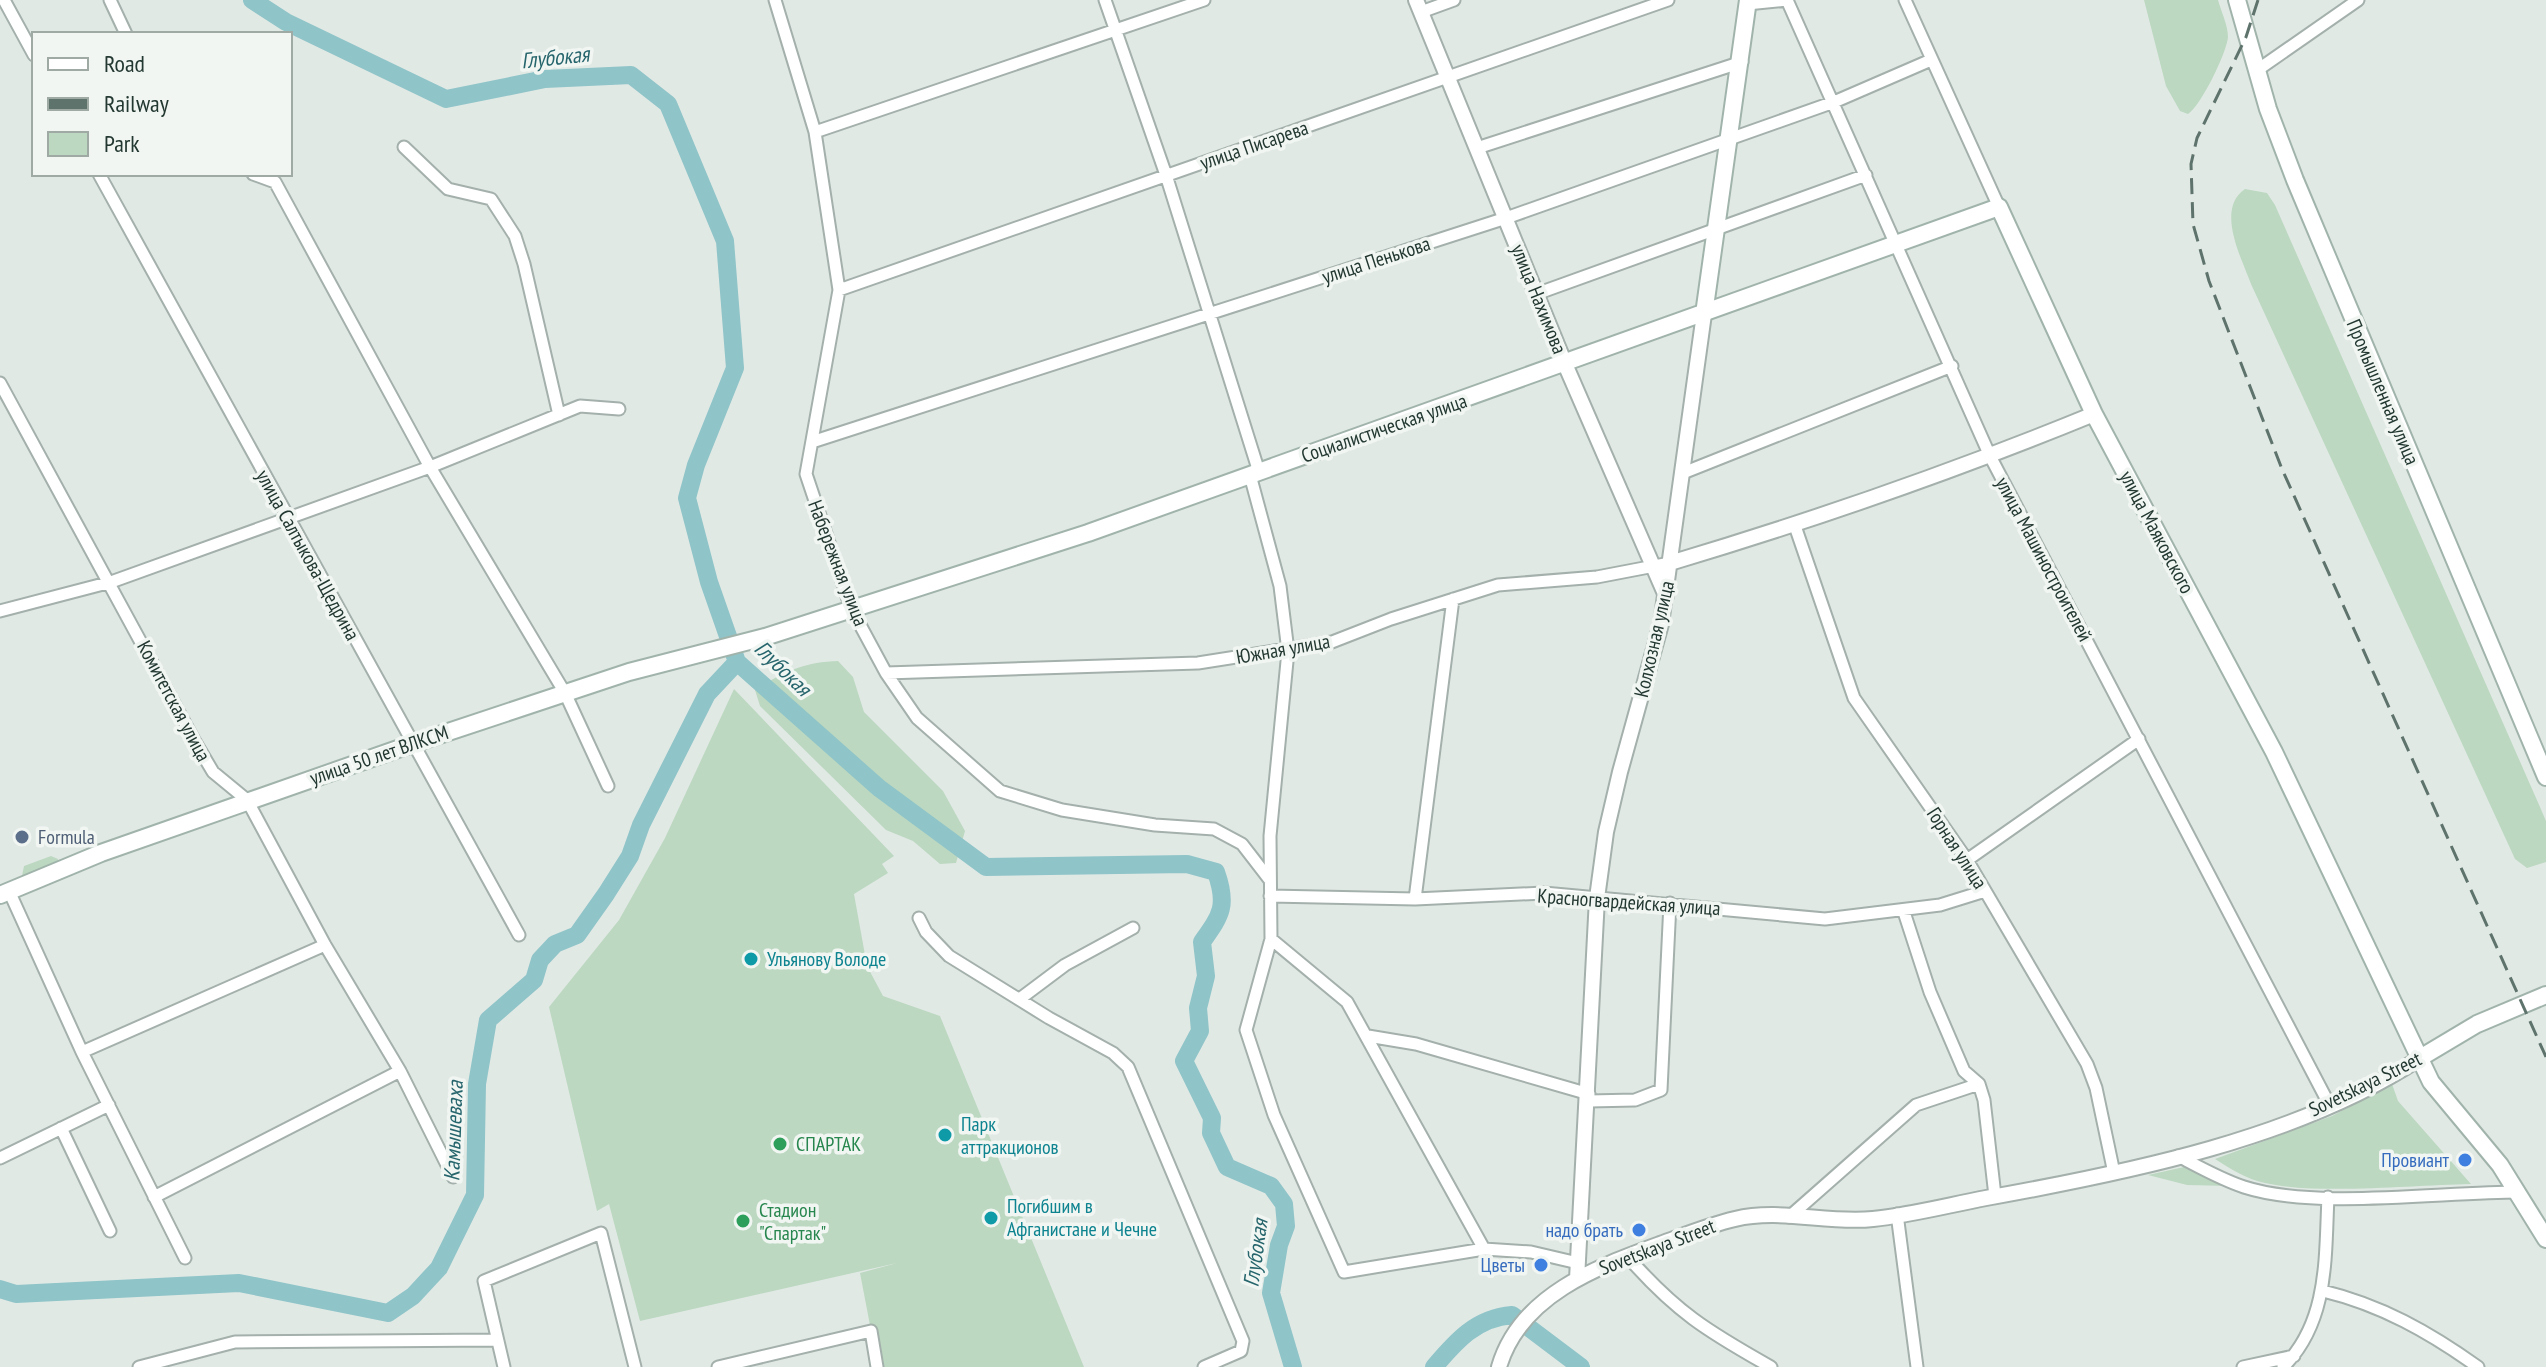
<svg xmlns="http://www.w3.org/2000/svg" width="2546" height="1367" viewBox="0 0 2546 1367" font-family="'PT Sans Narrow',sans-serif">
  <style>
    .green { fill: #bcd8c1 }
    .lines { fill: none; stroke-linecap: round; stroke-linejoin: round }
    .river { stroke: #8fc4c8; stroke-width: 18 }
    .minor-casing { stroke: #a4b0ab; stroke-width: 15 }
    .tertiary-casing { stroke: #a4b0ab; stroke-width: 18 }
    .secondary-casing { stroke: #a1b4ac; stroke-width: 20 }
    .minor { stroke: #fff; stroke-width: 11 }
    .tertiary { stroke: #fff; stroke-width: 14 }
    .secondary { stroke: #fff; stroke-width: 16 }
    .rail { stroke: #5e736c; stroke-width: 3; stroke-dasharray: 16 8; stroke-linecap: butt }
    .service-dot { fill: #5c6f8a; stroke: #f1f6f3; stroke-width: 3 }
    .culture-dot { fill: #0f9aa8; stroke: #f1f6f3; stroke-width: 3 }
    .leisure-dot { fill: #2e9e5b; stroke: #f1f6f3; stroke-width: 3 }
    .shop-dot { fill: #3f7fe0; stroke: #f1f6f3; stroke-width: 3 }
    .labels { text-anchor: middle; dominant-baseline: central; stroke-width: 7; stroke-linejoin: round; paint-order: stroke }
    .street-label { font-size: 20px; fill: #233831; stroke: #f1f6f3 }
    .service-label { font-size: 20px; fill: #4e5e75; stroke: #f1f6f3; text-anchor: start }
    .culture-label { font-size: 20px; fill: #0d838f; stroke: #f1f6f3; text-anchor: start }
    .leisure-label { font-size: 20px; fill: #27864d; stroke: #f1f6f3; text-anchor: start }
    .shop-label { font-size: 20px; fill: #366cbe; stroke: #f1f6f3; text-anchor: end }
    .water-label { font-size: 22px; font-style: italic; fill: #26656c; stroke: #f1f6f3 }
  </style>
  <rect width="100%" height="100%" fill="#e1e9e5"/>
  <path class="green" d="M2144 0H2218C2221 11 2228 25 2228 37 2227 52 2201 106 2188 114L2180 111 2166 86Z
    M2245 189 2267 193 2275 205 2540 807 2546 821V862L2527 868 2515 859 2251 284C2242 259 2215 209 2245 189Z
    M838 661 853 677 864 712 943 791 965 831 956 863 940 864 913 841 886 830 760 706 755 690C783 672 804 662 838 661Z
    M734 689 894 856 882 864 888 873 854 894 867 966 883 996 940 1016 1084 1367H878L860 1273 897 1263 640 1321 609 1204 597 1211 549 1007 619 920 665 838Z
    M51 856 58 859 57 867 27 878 22 876 24 866Z
    M2392 1084 2398 1101 2471 1184C2413 1185 2319 1195 2265 1183 2246 1179 2231 1169 2215 1159L2332 1116Z
    M2184 1167 2230 1186 2187 1185 2148 1175Z"/>
  <g class="lines">
    <path class="river" d="M252 0 286 22 446 99 545 79 631 75 668 104 725 241 735 368 696 465 687 498 709 582 737 662 879 788 986 867 1187 864 1216 872C1228 906 1221 915 1202 942L1206 976 1198 1008 1200 1031 1184 1061 1212 1118 1211 1133 1227 1167 1271 1186 1284 1204 1286 1226 1279 1245 1271 1293 1293 1367
      M0 1289 16 1294 239 1283 388 1313 413 1296 439 1268 475 1195 477 1084 488 1020 534 980 540 960 555 944 577 935 606 894 630 856 641 825 707 694 737 662
      M1434 1367C1456 1341 1476 1318 1512 1315L1581 1367"/>
    <defs>
      <path id="minor" d="M4 0 34 55
        M110 0 126 34
        M775 0 815 132 839 290 806 474 851 608 886 673 917 718 1000 791 1062 810 1155 825 1214 829 1242 844 1269 879
        M1105 0 1166 175 1259 472
        M1905 0 1999 207
        M1747 4 1787 0 1990 456 2329 1104
        M1421 12 1454 0
        M2256 71 2358 0
        M815 132 1204 0
        M404 147 448 189 491 199 515 236 524 264 559 415
        M1477 148 1742 62
        M99 174 519 935
        M253 174 275 182 430 467 565 693 608 786
        M839 290 1668 0
        M1536 294 1866 175
        M0 383 194 740 213 772 247 800 325 945 400 1071 453 1177
        M815 441 1506 218 1834 102 1931 60
        M1683 473 1952 366
        M1250 475 1280 586 1288 651 1270 836 1271 939 1246 1030 1274 1115 1344 1272 1484 1249 1531 1252 1578 1263
        M1795 526 1854 698 1967 860 2087 1064 2096 1088 2114 1173
        M0 611 111 582 430 467 580 406 619 409
        M886 673 1198 663 1332 642 1391 619 1498 585 1597 577 1670 563
        M1967 860 2139 739
        M9 891 82 1052 185 1258
        M1270 896 1415 899 1544 893 1825 919 1940 905 1985 891
        M1415 899 1453 599
        M1904 912 1930 992 1964 1071 1979 1084 1984 1100 1995 1196
        M919 918 926 932 949 956 1049 1018 1113 1053 1128 1067 1243 1341 1241 1351 1204 1367
        M1271 939 1347 1002 1484 1249
        M1021 998 1065 965 1133 928
        M1368 1036 1416 1044 1589 1094
        M82 1052 325 945
        M1589 1101 1635 1100 1661 1090 1670 903
        M61 1128 110 1231
        M2178 1156C2199 1167 2222 1180 2244 1187 2315 1210 2441 1192 2519 1192
        M0 1158 109 1105
        M154 1197 400 1071
        M1897 1214 1917 1367
        M1789 1217 1916 1105 1979 1084
        M1627 1256C1676 1312 1707 1331 1771 1367
        M2323 1291C2381 1305 2429 1332 2478 1367
        M139 1367 235 1342 497 1340
        M504 1367 484 1281 601 1233 635 1367
        M718 1367 871 1331 877 1367
        M2243 1367 2294 1356
        M2283 1367C2329 1322 2325 1257 2328 1197"/>
      <path id="tertiary" d="M1416 0 1565 364 1666 596
        M1670 563C1814 520 1955 471 2094 414
        M1577 1279 1597 898 1606 832 1620 772 1661 624 1704 314
        M1499 1367C1520 1295 1597 1267 1660 1244 1685 1235 1709 1225 1735 1219 1780 1208 1828 1224 1873 1219 1911 1215 1949 1205 1986 1198 2126 1173 2300 1138 2420 1058"/>
      <path id="secondary" d="M2237 0 2268 109 2295 180 2546 777
        M1704 314 1748 0
        M0 895 101 853 412 744 629 672 765 637 1088 533 1999 207 2094 414 2274 752 2431 1082 2500 1165 2546 1239
        M2420 1058 2477 1024 2546 995"/>
    </defs>
    <use href="#minor" class="minor-casing"/>
    <use href="#tertiary" class="tertiary-casing"/>
    <use href="#secondary" class="secondary-casing"/>
    <use href="#minor" class="minor"/>
    <use href="#tertiary" class="tertiary"/>
    <use href="#secondary" class="secondary"/>
    <path class="rail" d="M2258 0 2246 37 2197 138 2191 164 2193 224 2209 281 2282 469 2546 1057"/>
  </g>
  <circle class="service-dot" cx="22" cy="837" r="8"/>
  <g class="culture-dot">
    <circle cx="751" cy="959" r="8"/>
    <circle cx="945" cy="1135" r="8"/>
    <circle cx="991" cy="1218" r="8"/>
  </g>
  <g class="leisure-dot">
    <circle cx="780" cy="1144" r="8"/>
    <circle cx="743" cy="1221" r="8"/>
  </g>
  <g class="shop-dot">
    <circle cx="2465" cy="1160" r="8"/>
    <circle cx="1639" cy="1230" r="8"/>
    <circle cx="1541" cy="1265" r="8"/>
  </g>
  <g class="labels">
    <g class="street-label">
      <text transform="translate(1254 145) rotate(-19)">улица Писарева</text>
      <text transform="translate(1376 260) rotate(-18)">улица Пенькова</text>
      <text transform="translate(1539 299) rotate(68)">улица Нахимова</text>
      <text transform="translate(2383 392) rotate(67)">Промышленная улица</text>
      <text transform="translate(1384 428) rotate(-19)">Социалистическая улица</text>
      <text transform="translate(2157 532) rotate(62)">улица Маяковского</text>
      <text transform="translate(308 555) rotate(61)">улица Салтыкова-Щедрина</text>
      <text transform="translate(2044 559) rotate(62)">улица Машиностроителей</text>
      <text transform="translate(838 563) rotate(69)">Набережная улица</text>
      <text transform="translate(1654 639) rotate(-77)">Колхозная улица</text>
      <text transform="translate(1283 649) rotate(-10)">Южная улица</text>
      <text transform="translate(174 701) rotate(62)">Комитетская улица</text>
      <text transform="translate(379 755) rotate(-19)">улица 50 лет ВЛКСМ</text>
      <text transform="translate(1957 848) rotate(57)">Горная улица</text>
      <text transform="translate(1629 902) rotate(4)">Красногвардейская улица</text>
      <text transform="translate(2365 1084) rotate(-26)">Sovetskaya Street</text>
      <text transform="translate(1657 1247) rotate(-21)">Sovetskaya Street</text>
    </g>
    <g class="service-label">
      <text x="38" y="837">Formula</text>
    </g>
    <g class="culture-label">
      <text x="767" y="959">Ульянову Володе</text>
      <text x="961" y="1124">Парк<tspan x="961" dy="23">аттракционов</tspan></text>
      <text x="1007" y="1206">Погибшим в<tspan x="1007" dy="23">Афганистане и Чечне</tspan></text>
    </g>
    <g class="leisure-label">
      <text x="796" y="1144">СПАРТАК</text>
      <text x="759" y="1210">Стадион<tspan x="759" dy="23">"Спартак"</tspan></text>
    </g>
    <g class="shop-label">
      <text x="2449" y="1160">Провиант</text>
      <text x="1623" y="1230">надо брать</text>
      <text x="1525" y="1265">Цветы</text>
    </g>
    <g class="water-label">
      <text transform="translate(555 57) rotate(-6)">Глубокая</text>
      <text transform="translate(783 668) rotate(44)">Глубокая</text>
      <text transform="translate(453 1131) rotate(-88)">Камышеваха</text>
      <text transform="translate(1255 1253) rotate(-82)">Глубокая</text>
    </g>
  </g>
  <rect x="32" y="32" width="260" height="144" fill="#f1f6f3" stroke="#9faaa5" stroke-width="2"/>
  <rect x="48" y="58" width="40" height="12" fill="#ffffff" stroke="#9faaa5" stroke-width="2"/>
  <text x="104" y="72" font-size="24" fill="#233831">Road</text>
  <rect x="48" y="98" width="40" height="12" fill="#5e736c" stroke="#9faaa5" stroke-width="2"/>
  <text x="104" y="112" font-size="24" fill="#233831">Railway</text>
  <rect x="48" y="132" width="40" height="24" fill="#bcd8c1" stroke="#9faaa5" stroke-width="2"/>
  <text x="104" y="152" font-size="24" fill="#233831">Park</text>
</svg>
